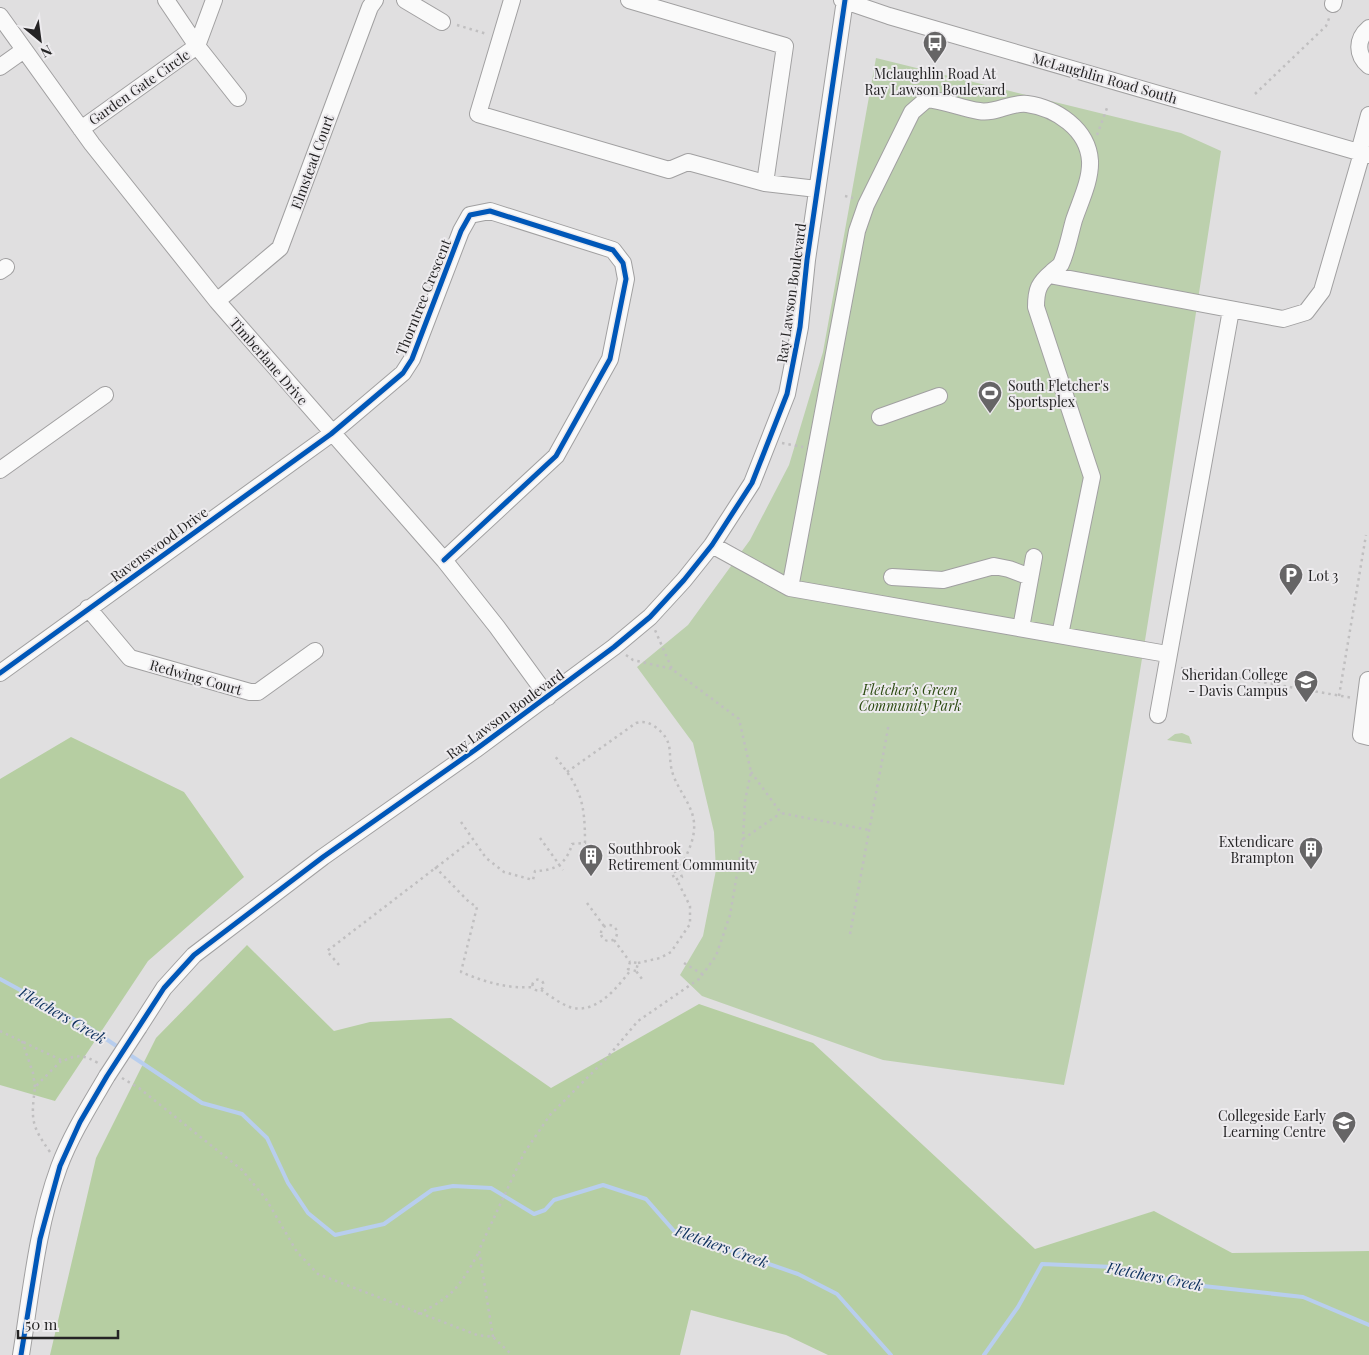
<svg xmlns="http://www.w3.org/2000/svg" width="1369" height="1355" viewBox="0 0 1369 1355" font-family="'Playfair Display',serif">
  <style>
    .green { fill: #bcd0ad }
    .forest { fill: #b6cea2 }
    .lines { fill: none; stroke-linecap: round; stroke-linejoin: round }
    .stream { stroke: #b8ceee; stroke-width: 4 }
    .minor-casing { stroke: #a1a0a1; stroke-width: 18 }
    .path { stroke: #c0bfc0; stroke-width: 2.5; stroke-dasharray: 2.5 4; stroke-linecap: butt }
    .minor { stroke: #fafafa; stroke-width: 16 }
    .minor-bridge-casing { stroke: #a1a0a1; stroke-width: 18; stroke-linecap: butt }
    .minor-bridge { stroke: #fafafa; stroke-width: 16 }
    .cycleway-casing { stroke: #edebee; stroke-width: 8 }
    .cycleway { stroke: #0057b8; stroke-width: 5 }
    .labels { text-anchor: middle; dominant-baseline: central; stroke-width: 4; stroke-linejoin: round; paint-order: stroke }
    .poi-label { font-size: 14px; fill: #252425; stroke: #edebee; text-anchor: start }
    .street-label { font-size: 14px; fill: #252425; stroke: #edebee }
    .park-label { font-size: 14px; font-style: italic; fill: #2d4b12; stroke: #edebee }
    .water-label { font-size: 15px; font-style: italic; fill: #0c305d; stroke: #edebee }
  </style>
  <rect width="100%" height="100%" fill="#e0dfe0"/>
  <path class="green" d="M876 58 1181 133 1221 151C1172 462 1129 776 1064 1085L883 1060 702 996 680 975 703 936 716 870 714 832 693 743 637 667 688 625 750 540 789 465 823 352Z
    M1182 733 1189 736 1192 744 1167 740 1175 734Z"/>
  <path class="forest" d="M71 737 184 792 244 877 148 961 55 1101 0 1085V779Z
    M247 945 334 1031 370 1022 451 1018 551 1088 699 1004 813 1043 1035 1249 1154 1211 1232 1253 1369 1251V1355H828L786 1335 691 1310 680 1355H50L96 1158 156 1038Z"/>
  <g class="lines">
    <path class="stream" d="M0 979 88 1027 121 1049
      M127 1053 202 1103 242 1114 267 1138 288 1183 308 1213 335 1235 384 1224 432 1190 453 1186 491 1188 534 1214 545 1210 554 1200 603 1185 646 1199 674 1231 798 1274 837 1294 891 1355
      M984 1355 1018 1307 1042 1264 1114 1267 1185 1284 1303 1297 1369 1325"/>
    <defs>
      <path id="minor" d="M214 0 197 46 238 98
        M405 0 442 22
        M512 0 478 114 669 170 688 162 765 183 817 189
        M629 0 785 46 765 183
        M842 0 889 16 1369 155
        M1333 4 1334 0
        M0 16 92 144 217 301 444 560 497 627 548 697
        M1369 28C1356 39 1356 55 1369 66
        M0 67 24 50
        M81 129 197 46 166 0
        M1359 152 1369 115
        M0 271 6 267
        M1049 275 1283 319 1306 312 1322 291 1362 153
        M217 301 280 248 370 7 375 0
        M880 417 939 396
        M0 470 105 395
        M712 545 790 588 1167 654
        M892 577 943 580 994 566 1009 569 1030 577
        M790 588 857 231 866 205 912 112 927 99C945 101 961 108 979 111 996 114 1010 102 1027 104 1056 108 1088 129 1090 161 1091 180 1080 202 1074 220 1070 234 1067 251 1061 264 1059 267 1055 269 1052 272 1039 283 1036 289 1036 307L1092 477 1060 635
        M88 608 130 658 250 692H258L315 651
        M1021 628 1034 557
        M0 673 331 434 403 373 412 359 461 231 470 215 490 211 613 250 623 263 626 279 610 359 556 456 444 560
        M1368 680 1361 735 1369 737
        M1158 715 1231 310
        M139 1027 164 988 194 955 323 857 475 750 614 647 650 617 684 580 712 545 752 483 787 394 800 327 807 260 845 0
        M21 1355C31 1293 37 1227 59 1167 71 1135 90 1105 107 1076"/>
    </defs>
    <use href="#minor" class="minor-casing"/>
    <path class="path" d="M457 25 487 34
      M1255 94 1326 26 1330 16
      M1097 135 1107 108
      M845 196 853 198
      M782 443 803 447
      M626 655 633 660 672 669
      M1181 668 1353 698
      M1339 696 1366 535
      M567 772 636 723C643 721 648 722 654 726 678 743 665 755 674 777 681 795 696 809 694 830 693 844 685 858 679 870L682 877 675 880 672 873 679 870
      M751 772 781 813 869 830
      M461 822 486 858 504 872 533 880 535 871C555 871 567 863 572 844L585 843C585 802 581 788 554 755
      M540 838 563 870
      M743 839 781 813
      M435 867 469 902 477 907 461 972C485 982 507 989 533 987
      M587 903 604 926
      M601 933a8 8 0 1 1 16 0a8 8 0 1 1-16 0Z
      M850 934 889 723
      M614 940 630 962
      M638 963 660 958 671 952 690 924V906L677 880
      M684 963 702 974
      M339 965 327 951 472 840
      M636 971 628 969 630 962 638 963 636 971 642 979
      M532.5 985a5.5 5.5 0 1 1 11 0a5.5 5.5 0 1 1-11 0Z
      M541 990C549 995 558 1002 567 1006 594 1017 616 989 630 971
      M0 1031 63 1061C77 1054 84 1055 98 1063
      M22 1041 33 1073 35 1087
      M122 1078 139 1088 242 1170 266 1199 297 1252 318 1274 477 1335 493 1337 512 1355
      M50 1152C31 1125 31 1120 35 1087L61 1061
      M418 1314C454 1296 460 1286 479 1252
      M493 1337 479 1250 524 1153 550 1115 605 1060 638 1021 699 979 716 956 730 915 743 839 745 801 751 772 739 719 672 669 655 630"/>
    <use href="#minor" class="minor"/>
    <defs>
      <path id="minor-bridge" d="M107 1076 139 1027"/>
    </defs>
    <use href="#minor-bridge" class="minor-bridge-casing"/>
    <use href="#minor-bridge" class="minor-bridge"/>
    <defs>
      <path id="cycleway" d="M0 673 331 434 403 373 412 359 461 231 470 215 490 211 613 250 623 263 626 279 610 359 556 456 444 560
        M21 1355 40 1239 60 1166 80 1122 107 1076 164 988 194 955 323 857 475 750 614 647 650 617 684 580 712 545 752 483 787 394 800 327 807 260 845 0"/>
    </defs>
    <use href="#cycleway" class="cycleway-casing"/>
    <use href="#cycleway" class="cycleway"/>
  </g>
  <defs>
    <symbol id="bus-pin" viewBox="-11 -11 22 30"><path d="M0 17L-7.5 6A9.5 9.5 0 1 1 7.5 6Z" fill="#666566" stroke="#edebee"/><path d="M-5-6H5V4H4V6H2V4H-2V6H-4V4H-5ZM-3.5-4V0h7V-4ZM-3.5 1.2v1.5H-2V1.2ZM2 1.2v1.5H3.5V1.2Z" fill="#fff"/></symbol>
    <symbol id="stadium-pin" viewBox="-11 -11 22 30"><path d="M0 17L-7.5 6A9.5 9.5 0 1 1 7.5 6Z" fill="#666566" stroke="#edebee"/><path d="M0-5a6.5 5 0 1 0 0 10a6.5 5 0 1 0 0-10ZM-3.5-1.8h7v3.6h-7Z" fill="#fff"/></symbol>
    <symbol id="parking-pin" viewBox="-11 -11 22 30"><path d="M0 17L-7.5 6A9.5 9.5 0 1 1 7.5 6Z" fill="#666566" stroke="#edebee"/><path d="M-3.5-5.5H1a3.5 3.5 0 0 1 0 7H-1V5.5H-3.5ZM-1-3.4V-.6H.8a1.4 1.4 0 0 0 0-2.8Z" fill="#fff"/></symbol>
    <symbol id="university-pin" viewBox="-11 -11 22 30"><path d="M0 17L-7.5 6A9.5 9.5 0 1 1 7.5 6Z" fill="#666566" stroke="#edebee"/><path d="M0-5L7-2L0 1L-7-2ZM-4 1L0 2.5L4 1V4Q0 6-4 4Z" fill="#fff"/></symbol>
    <symbol id="building-pin" viewBox="-11 -11 22 30"><path d="M0 17L-7.5 6A9.5 9.5 0 1 1 7.5 6Z" fill="#666566" stroke="#edebee"/><path d="M-4-6H4V6H1V3H-1V6H-4ZM-2.5-4.3h1.7v1.8h-1.7ZM.8-4.3h1.7v1.8H.8ZM-2.5-1h1.7V.8h-1.7ZM.8-1h1.7V.8H.8Z" fill="#fff"/></symbol>
    <symbol id="school-pin" viewBox="-11 -11 22 30"><path d="M0 17L-7.5 6A9.5 9.5 0 1 1 7.5 6Z" fill="#666566" stroke="#edebee"/><path d="M0-5L7-2L0 1L-7-2ZM-4 1L0 2.5L4 1V4Q0 6-4 4Z" fill="#fff"/></symbol>
  </defs>
  <g fill-rule="evenodd">
    <use href="#bus-pin" x="921" y="29" width="28" height="38"/>
    <use href="#stadium-pin" x="976" y="379" width="28" height="38"/>
    <use href="#parking-pin" x="1277" y="561" width="28" height="38"/>
    <use href="#university-pin" x="1292" y="668" width="28" height="38"/>
    <use href="#building-pin" x="1297" y="835" width="28" height="38"/>
    <use href="#building-pin" x="577" y="842" width="28" height="38"/>
    <use href="#school-pin" x="1330" y="1109" width="28" height="38"/>
  </g>
  <g class="labels">
    <g class="poi-label">
      <text x="935" y="73" text-anchor="middle">Mclaughlin Road At<tspan x="935" dy="16">Ray Lawson Boulevard</tspan></text>
      <text x="1008" y="385">South Fletcher's<tspan x="1008" dy="16">Sportsplex</tspan></text>
      <text x="1308" y="575">Lot 3</text>
      <text x="1288" y="674" text-anchor="end">Sheridan College<tspan x="1288" dy="16">- Davis Campus</tspan></text>
      <text x="1294" y="841" text-anchor="end">Extendicare<tspan x="1294" dy="16">Brampton</tspan></text>
      <text x="608" y="848">Southbrook<tspan x="608" dy="16">Retirement Community</tspan></text>
      <text x="1326" y="1115" text-anchor="end">Collegeside Early<tspan x="1326" dy="16">Learning Centre</tspan></text>
    </g>
    <g class="street-label">
      <text transform="translate(1105 78) rotate(16)">McLaughlin Road South</text>
      <text transform="translate(139 87) rotate(-35)">Garden Gate Circle</text>
      <text transform="translate(312 162) rotate(-70)">Elmstead Court</text>
      <text transform="translate(791 293) rotate(-82)">Ray Lawson Boulevard</text>
      <text transform="translate(423 297) rotate(-68)">Thorntree Crescent</text>
      <text transform="translate(269 361) rotate(49)">Timberlane Drive</text>
      <text transform="translate(159 544) rotate(-36)">Ravenswood Drive</text>
      <text transform="translate(196 677) rotate(16)">Redwing Court</text>
      <text transform="translate(505 714) rotate(-36)">Ray Lawson Boulevard</text>
    </g>
    <g class="park-label">
      <text x="910" y="689">Fletcher's Green<tspan x="910" dy="16">Community Park</tspan></text>
    </g>
    <g class="water-label">
      <text transform="translate(63 1015) rotate(30)">Fletchers Creek</text>
      <text transform="translate(722 1246) rotate(20)">Fletchers Creek</text>
      <text transform="translate(1155 1276) rotate(11)">Fletchers Creek</text>
    </g>
  </g>
  <g transform="translate(40 40) rotate(151)" stroke="#edebee" stroke-width="4" paint-order="stroke">
  <path d="M0-4L9 19L0 12L-9 19Z" fill="#252425"/>
  <text y="-8" font-size="14" font-weight="bold" text-anchor="middle" fill="#252425">N</text>
  </g>
  <path d="M18 1330v8h100v-8" fill="none" stroke="#252425" stroke-width="2.5"/>
  <text x="25" y="1330" font-size="15" fill="#252425" stroke="#edebee" stroke-width="4" paint-order="stroke">50 m</text>
</svg>
